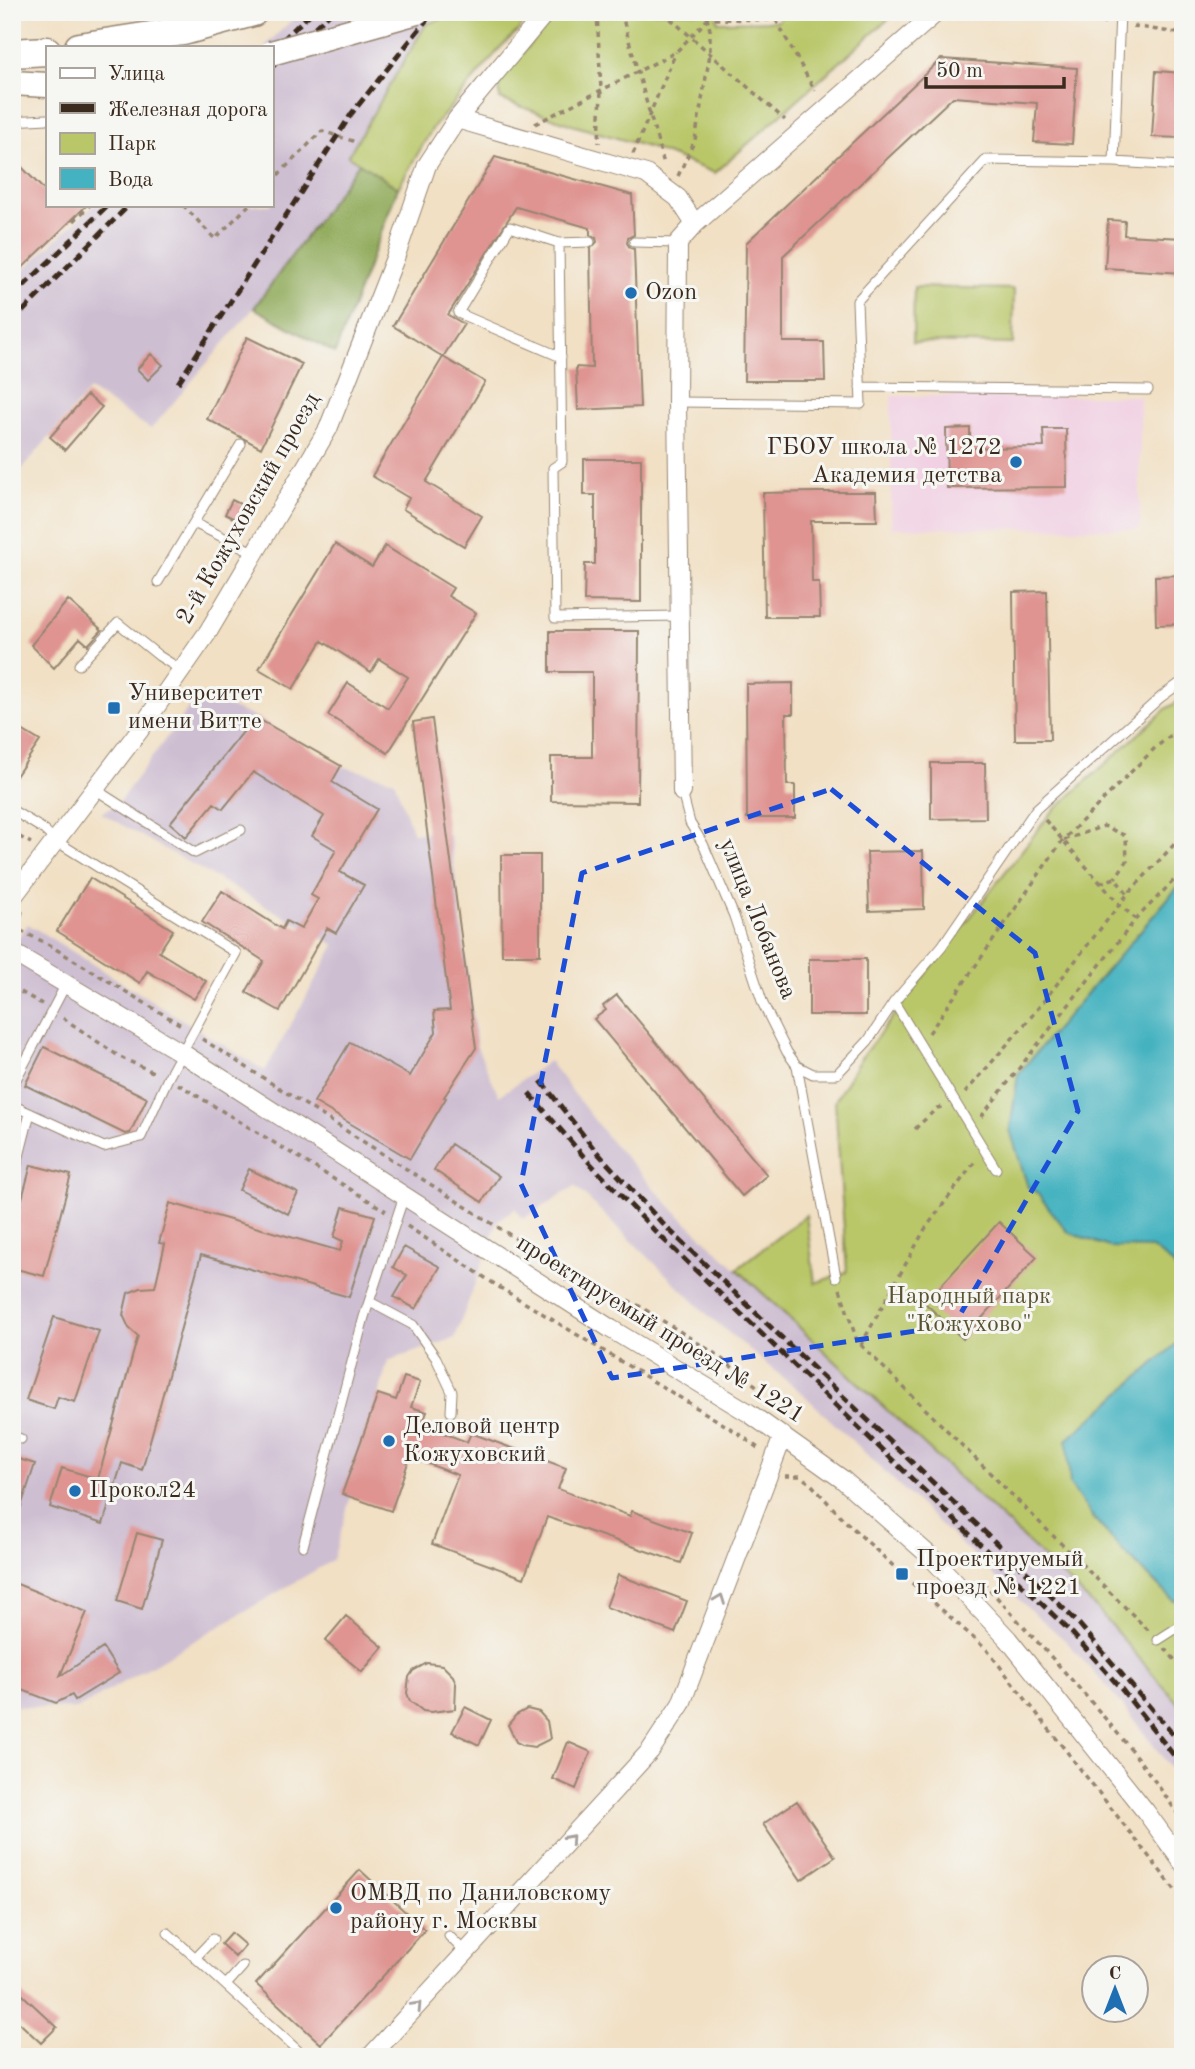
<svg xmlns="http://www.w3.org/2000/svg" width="1195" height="2069" viewBox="0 0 1195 2069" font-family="'Old Standard TT',serif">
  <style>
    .built { fill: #f1d0e3 }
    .industrial { fill: #cebed1 }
    .green { fill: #b9c769; stroke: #7a7844; stroke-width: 2 }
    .forest { fill: #92ac5d; stroke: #666b3e; stroke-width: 2 }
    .water { fill: #44b2c0; stroke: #406e6f; stroke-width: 2 }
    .building { fill: #df9492 }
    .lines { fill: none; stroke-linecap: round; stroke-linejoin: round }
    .service-casing { stroke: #968571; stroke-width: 11 }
    .minor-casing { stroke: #968571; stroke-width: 20 }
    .secondary-casing { stroke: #968571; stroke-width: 27 }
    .primary-casing { stroke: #968571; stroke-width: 31 }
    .path { stroke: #968571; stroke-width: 3.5; stroke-dasharray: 5 5; stroke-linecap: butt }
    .service { stroke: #fff; stroke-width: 9 }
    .minor { stroke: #fff; stroke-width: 18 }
    .secondary { stroke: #fff; stroke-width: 24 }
    .primary { stroke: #fff; stroke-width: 28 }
    .rail { stroke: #3b2a1e; stroke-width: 5; stroke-dasharray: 10 5; stroke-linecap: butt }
    .secondary-bridge-casing { stroke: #968571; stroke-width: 27; stroke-linecap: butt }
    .secondary-bridge { stroke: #fff; stroke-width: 24 }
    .oneway { stroke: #a79f9a }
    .marked { fill: none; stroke: #1d4ed8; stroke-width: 5; stroke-dasharray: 14 9; stroke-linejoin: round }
    .poi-dot { fill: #1f6fb2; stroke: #f6f6f2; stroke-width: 2.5 }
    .labels { text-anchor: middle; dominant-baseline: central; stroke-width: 6; stroke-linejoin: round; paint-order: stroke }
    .poi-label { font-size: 24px; fill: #3b2a1e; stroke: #f6f6f2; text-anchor: start }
    .street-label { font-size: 24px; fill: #3b2a1e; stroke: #f6f6f2 }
    .park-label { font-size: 24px; fill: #5a5131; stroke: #f6f6f2 }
  </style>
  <rect width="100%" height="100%" fill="#f6f6f2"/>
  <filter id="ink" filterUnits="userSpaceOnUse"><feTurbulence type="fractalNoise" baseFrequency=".0143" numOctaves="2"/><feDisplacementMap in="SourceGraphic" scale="14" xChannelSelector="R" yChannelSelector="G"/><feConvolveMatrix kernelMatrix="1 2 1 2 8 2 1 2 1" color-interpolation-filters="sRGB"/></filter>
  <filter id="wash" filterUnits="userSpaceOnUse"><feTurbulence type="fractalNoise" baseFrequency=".00686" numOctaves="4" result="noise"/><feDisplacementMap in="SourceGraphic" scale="28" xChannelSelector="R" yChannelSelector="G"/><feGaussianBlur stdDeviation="1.57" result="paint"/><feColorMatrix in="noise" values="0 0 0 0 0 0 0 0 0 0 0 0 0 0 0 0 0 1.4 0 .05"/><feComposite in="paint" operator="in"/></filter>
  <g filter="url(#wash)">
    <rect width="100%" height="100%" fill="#f1e0c4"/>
    <path class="built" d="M891 396H1140V529L891 528Z"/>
    <path class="industrial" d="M300 12H440L426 24 348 155 359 163 254 308 151 429 89 390 12 481V280L94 205H271V47H264Z
      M198 695 255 717 341 766 394 780 413 833 450 834 477 1047 499 1096 549 1061 608 1138 674 1210 1096 1608 1183 1709V1784L1120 1702 1066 1641 1028 1608 803 1394 711 1318 575 1186 523 1219 515 1208 498 1220 455 1338 388 1361 333 1560 77 1709 12 1706V946L28 924 265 1071 335 945 101 813 118 803Z"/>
    <path class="green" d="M463 12H526V18L519 30 501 47 432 129 398 188 348 156 426 24Z
      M558 12H716L718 22 778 21 783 12H887L891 17 715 173 648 147 572 125 500 99 499 80Z
      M914 287 1014 289 1013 344 913 342Z
      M1183 698V881L1018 1074 1010 1130 1028 1187 1037 1193 1068 1232 1109 1247H1151L1171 1262 1183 1279V1338L1067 1441 1091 1515 1122 1550 1173 1601 1183 1600V1709L1096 1608 1057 1570 737 1269 806 1215 815 1283 847 1272 835 1101 860 1059 1051 813 1166 709Z"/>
    <path class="forest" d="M359 163 398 188 335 353 254 308Z"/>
    <path class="water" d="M1183 881V1279L1171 1262 1152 1248 1109 1247 1068 1232 1037 1193 1028 1187 1010 1130 1018 1074Z
      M1183 1338V1600L1174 1601 1122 1550 1091 1515 1070 1485 1067 1440Z"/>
    <g id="blocks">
      <path class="building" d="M941 59 1077 68 1072 144 1034 142 1037 103 953 97 783 256V342H824L825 381H744L746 243Z
        M1156 71 1183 73V138L1152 137Z
        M12 157 47 193V205H87L12 278Z
        M495 157 632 195 634 235 628 238 627 243 630 248 634 249 640 407 578 410 576 367 592 368 590 249 597 242 596 238 590 235V228L516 207 448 315 464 324 443 357 393 326Z
        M1108 220 1125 221 1124 235 1183 238V273L1105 268Z
        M247 337 302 364 261 448 207 419Z
        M151 354 163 365 148 380 137 369Z
        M443 357 485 382 426 482 482 516 464 546 403 509 409 498 372 476Z
        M87 395 102 407 65 450 50 437Z
        M970 428V448L1044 447 1043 429H1066L1067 487 947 488 946 429Z
        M584 459H641V602L584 601 585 564H595V495H584Z
        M815 492H876L877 521H811L812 582H819L820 617H765L763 493Z
        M232 500 246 507 239 521 225 514Z
        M335 544 372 567 385 546 453 588 448 596 476 613 388 753 328 715 348 683 388 708 408 677 379 659 371 672 322 641 293 689 259 669Z
        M1183 575V624L1156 625 1155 576Z
        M1047 591 1050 740H1015L1013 592Z
        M68 600 102 630 88 645 80 638 54 668 31 645Z
        M550 631H639L638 802 551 801V757H592V672H550Z
        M793 683V714H786L787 785H795V818H747L746 684Z
        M255 717 341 766 332 782 377 809 340 872 364 885 336 933 327 928 280 1011 246 992 264 961 202 922 222 891 282 929 286 921 301 929 318 899 311 895 336 850 312 836 324 816 253 772 223 809 214 803 186 837 170 823Z
        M432 719 476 1048 444 1097 446 1098 410 1159 314 1102 350 1042 410 1076 436 1032 434 1011 450 1010 413 722Z
        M12 724 40 741 12 782Z
        M931 763H985L986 818 931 819Z
        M923 851 924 909 869 911 867 852Z
        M501 855H540V955H502Z
        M90 878 173 930 159 952 206 981 194 999 147 971 140 983 57 931Z
        M809 959H866V1015H809Z
        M617 995 767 1175 742 1196 594 1019 606 1010 603 1006Z
        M44 1047 147 1098 130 1133 125 1134 25 1085Z
        M451 1144 499 1176 482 1202 434 1170Z
        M31 1165 71 1175 44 1276 12 1268V1236Z
        M249 1169 298 1193 288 1214 239 1190Z
        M170 1203 340 1251 343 1241 334 1237 343 1207 375 1216 349 1297 201 1255 142 1470 122 1463 103 1524 50 1507 62 1468 98 1479 138 1336 129 1328 123 1315 128 1293 141 1288 155 1287 165 1244 159 1243Z
        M999 1222 1037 1257 963 1339 925 1303Z
        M404 1247 440 1267 416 1309 394 1297 407 1275 393 1267Z
        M54 1317 99 1331 75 1402 58 1397 54 1409 26 1400Z
        M404 1377 420 1382 411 1407 427 1412 422 1425 467 1442 471 1433 566 1468 558 1489 630 1516 632 1511 692 1533 681 1563 547 1517 524 1578 432 1544 458 1475 410 1457 391 1511 342 1494 378 1394 396 1400Z
        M12 1457 35 1464 15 1525 12 1524Z
        M137 1533 162 1540 142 1609 117 1601Z
        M618 1575 687 1601 675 1633 606 1607Z
        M12 1582 87 1612 60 1676 103 1648 119 1673 75 1700 72 1695 56 1703 12 1686Z
        M346 1616 383 1647 362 1672 325 1641Z
        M427 1663 442 1665 453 1676 456 1684 455 1709 431 1712 423 1711 410 1701 407 1693 409 1677 413 1671Z
        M465 1707 491 1720 479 1745 452 1732Z
        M527 1709 539 1712 547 1721 550 1739 534 1747 522 1745 516 1742 508 1725 516 1715Z
        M568 1742 591 1752 576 1789 553 1779Z
        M797 1801 835 1857 801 1880 763 1824Z
        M360 1870 425 1930 321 2044 256 1984Z
        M231 1933 245 1945 235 1957 221 1944Z
        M12 1985 57 2027 41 2043 12 2016Z"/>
    </g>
  </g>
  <g filter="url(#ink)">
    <use href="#blocks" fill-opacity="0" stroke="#968571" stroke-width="2"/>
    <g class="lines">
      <defs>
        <path id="service" d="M12 121 47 119
          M1114 162 1183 166
          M590 242 559 243 562 462 553 468 555 618 679 616
          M634 242 678 243
          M559 243 510 227 458 313 561 357
          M860 387 1148 390
          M677 402 861 404 857 301 986 160 1114 162 1120 12
          M194 523 255 553
          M158 582 241 444
          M79 665 118 623 159 656 183 671
          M97 788 104 795 195 853 241 830
          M682 792 690 823 703 844 734 916 763 1004 787 1052 797 1066 813 1074H837L868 1041 894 1002 942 946 1036 809 1161 697 1183 681
          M12 810 43 829 56 841 236 953 168 1078 141 1137 104 1147 12 1105
          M894 1002 996 1169
          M797 1066 836 1277
          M12 1087 66 984
          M12 1184 30 1113
          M370 1302 413 1325 436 1358 452 1392 451 1412
          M12 1436 21 1439
          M303 1546 364 1317 404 1196
          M1158 1640 1183 1624
          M168 1933 305 2057
          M449 1936 466 1953
          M195 1958 213 1939
          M226 1985 243 1966"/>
        <path id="minor" d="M457 119 646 174 678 198 695 224
          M682 792 677 402 678 243 695 224 937 12
          M12 898 139 731 208 632 328 429 395 258 427 165 457 119 546 12
          M12 952 182 1053 611 1329 749 1413 842 1479 930 1556 1008 1639 1146 1812 1183 1863
          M370 2057 650 1751 681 1704 783 1436"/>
        <path id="secondary" d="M12 83 47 85"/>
        <path id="primary" d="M79 47 183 31 253 12
          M12 53 47 51"/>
      </defs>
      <use href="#service" class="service-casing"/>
      <use href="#minor" class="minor-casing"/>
      <use href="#secondary" class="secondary-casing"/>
      <use href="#primary" class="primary-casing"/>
      <path class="path" d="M597 12 601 90 599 143
        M621 12 664 164
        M663 12 785 120
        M990 12 1108 23
        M776 20 815 91
        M1133 26 1183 34
        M535 124 676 52 706 21 715 19 776 20 779 12
        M633 154 676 52
        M678 176 695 140 710 54V30L706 12
        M271 182 322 131 356 142
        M183 205 215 239 249 205
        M74 221 90 205
        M1045 820 1119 904 1136 919
        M12 840 16 835 31 843
        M1064 840 1104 826 1126 836 1127 861 1115 878
        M1100 883 1115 878 1127 894
        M22 911 19 923 21 931 44 942 181 1025
        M12 987 42 1004
        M63 1018 120 1057 155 1073
        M929 1033 1062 841 1156 747 1183 726
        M202 1039 573 1275 636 1304 714 1353 763 1391
        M178 1084 386 1211
        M965 1093 1031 1017 1127 895 1183 835
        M981 1117 1136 919 1183 871
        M915 1129 937 1108 942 1107
        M407 1226 499 1287 738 1433 758 1448V1452
        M840 1289 857 1341 1150 1632
        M861 1345 925 1229 977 1159
        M785 1476H800L810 1483 844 1520 902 1574 987 1650 1183 1900
        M983 1582C1052 1659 1127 1735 1183 1822
        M1165 1648 1183 1670"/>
      <use href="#service" class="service"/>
      <use href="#minor" class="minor"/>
      <use href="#secondary" class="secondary"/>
      <use href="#primary" class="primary"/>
      <path class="rail" d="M271 51 312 12
        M271 68 331 12
        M12 297 108 205
        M12 322 129 205
        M178 383 352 113 433 12
        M541 1081 595 1150 663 1224 1041 1586 1079 1624 1183 1746
        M529 1093 585 1158 655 1231 1072 1633 1123 1691 1183 1767"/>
      <defs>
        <path id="secondary-bridge" d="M271 53 417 12"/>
      </defs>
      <use href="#secondary-bridge" class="secondary-bridge-casing"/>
      <use href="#secondary-bridge" class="secondary-bridge"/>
    </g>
    <defs><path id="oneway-chevron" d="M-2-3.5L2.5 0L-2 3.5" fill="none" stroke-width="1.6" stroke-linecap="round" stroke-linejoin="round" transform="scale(1.75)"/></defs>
    <g class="oneway">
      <use href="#oneway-chevron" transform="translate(720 1599) rotate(-69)"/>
      <use href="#oneway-chevron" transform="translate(570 1839) rotate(-48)"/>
      <use href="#oneway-chevron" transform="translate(417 2006) rotate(-47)"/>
    </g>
  </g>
  <path class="marked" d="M831 789 1035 953 1078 1111 954 1325 612 1378 521 1184 582 873Z"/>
  <g class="poi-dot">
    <circle cx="631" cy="293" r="7"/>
    <circle cx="1016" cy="462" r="7"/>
    <rect x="107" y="701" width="14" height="14" rx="3.5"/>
    <circle cx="389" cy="1441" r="7"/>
    <circle cx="75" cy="1491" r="7"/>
    <rect x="895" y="1567" width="14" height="14" rx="3.5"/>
    <circle cx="336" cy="1908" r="7"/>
  </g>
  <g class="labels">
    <g class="poi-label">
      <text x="645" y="293">Ozon</text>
      <text x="1002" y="448" text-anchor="end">ГБОУ школа № 1272<tspan x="1002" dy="28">Академия детства</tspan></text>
      <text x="128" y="694">Университет<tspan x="128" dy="28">имени Витте</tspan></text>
      <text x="403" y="1427">Деловой центр<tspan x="403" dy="28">Кожуховский</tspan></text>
      <text x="89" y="1491">Прокол24</text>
      <text x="916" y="1560">Проектируемый<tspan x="916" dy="28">проезд № 1221</tspan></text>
      <text x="350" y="1894">ОМВД по Даниловскому<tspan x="350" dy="28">району г. Москвы</tspan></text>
    </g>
    <g class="street-label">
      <text transform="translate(249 509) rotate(-60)">2-й Кожуховский проезд</text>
      <text transform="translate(757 919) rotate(68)">улица Лобанова</text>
      <text transform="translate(660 1330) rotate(32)">проектируемый проезд № 1221</text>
    </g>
    <g class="park-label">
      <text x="969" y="1297">Народный парк<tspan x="969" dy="28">"Кожухово"</tspan></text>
    </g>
  </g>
  <rect width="1195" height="2069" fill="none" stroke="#f6f6f2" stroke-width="42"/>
  <rect x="46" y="46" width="228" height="161" fill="#f6f6f2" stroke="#aba49d" stroke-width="2"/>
  <rect x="60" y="68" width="35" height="10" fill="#ffffff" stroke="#aba49d" stroke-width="2"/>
  <text x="108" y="80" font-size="21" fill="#3b2a1e">Улица</text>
  <rect x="60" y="103" width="35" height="10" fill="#3b2a1e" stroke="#aba49d" stroke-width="2"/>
  <text x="108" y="116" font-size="21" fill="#3b2a1e">Железная дорога</text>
  <rect x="60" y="133" width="35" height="21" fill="#b9c769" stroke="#aba49d" stroke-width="2"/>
  <text x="108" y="150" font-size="21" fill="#3b2a1e">Парк</text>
  <rect x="60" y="168" width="35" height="21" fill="#44b2c0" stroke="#aba49d" stroke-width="2"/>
  <text x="108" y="186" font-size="21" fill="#3b2a1e">Вода</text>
  <g transform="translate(1115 1989)"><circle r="33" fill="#f6f6f2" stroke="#aba49d" stroke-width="2"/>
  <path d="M0-5L12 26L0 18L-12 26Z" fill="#1f6fb2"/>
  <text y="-10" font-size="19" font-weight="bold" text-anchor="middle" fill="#3b2a1e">С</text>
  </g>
  <path d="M926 77v10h138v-10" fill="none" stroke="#3b2a1e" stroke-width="3.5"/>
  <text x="936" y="77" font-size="21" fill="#3b2a1e" stroke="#f6f6f2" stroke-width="5" paint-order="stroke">50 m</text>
</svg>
